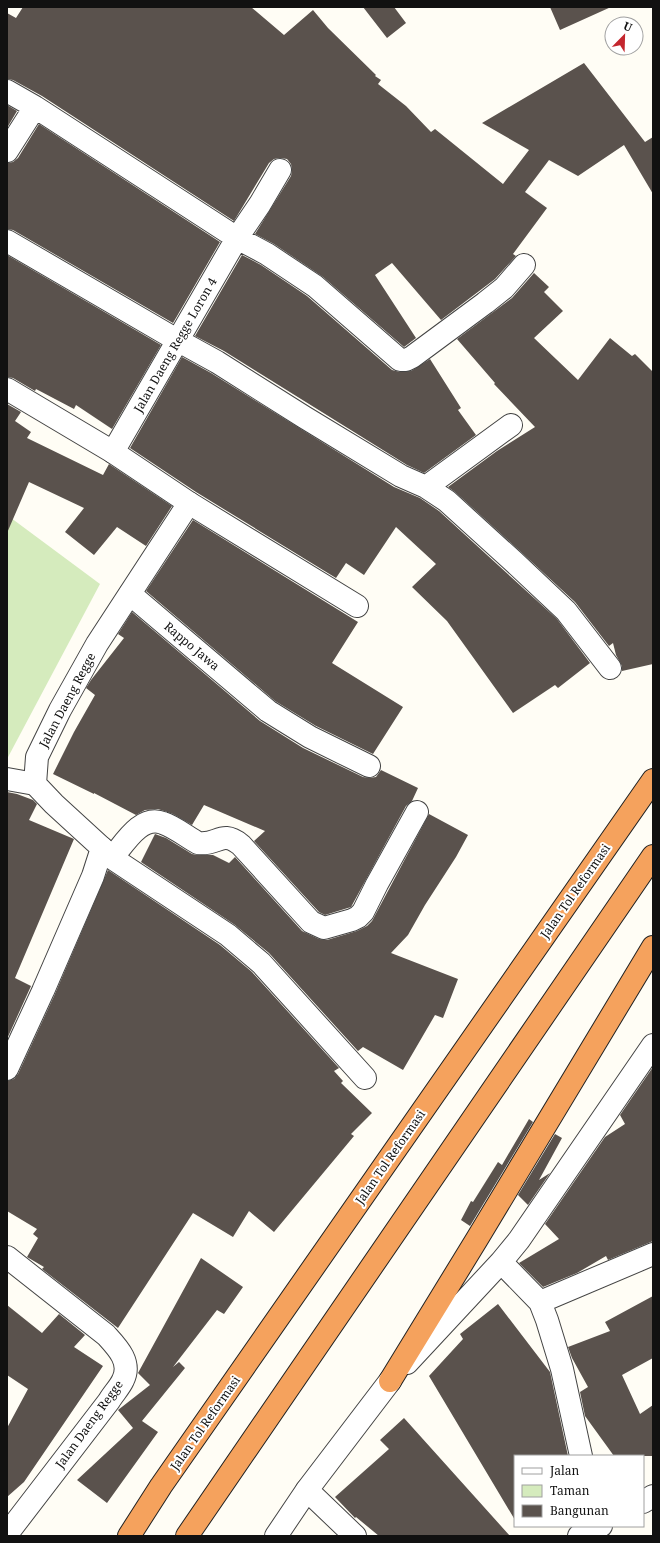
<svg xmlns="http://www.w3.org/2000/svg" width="660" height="1543" viewBox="0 0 660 1543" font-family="'Noto Serif',serif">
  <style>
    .green { fill: #d5ebbd }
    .building { fill: #5a524d }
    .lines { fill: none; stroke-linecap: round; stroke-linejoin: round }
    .minor-casing { stroke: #444; stroke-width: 24 }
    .tertiary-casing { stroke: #444; stroke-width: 24 }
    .motorway-casing { stroke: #222; stroke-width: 24 }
    .minor { stroke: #fff; stroke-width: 22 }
    .tertiary { stroke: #fff; stroke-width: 22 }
    .motorway { stroke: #f5a25d; stroke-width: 22 }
    .labels { text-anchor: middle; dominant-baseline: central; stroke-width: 4; stroke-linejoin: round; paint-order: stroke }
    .street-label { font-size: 12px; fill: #111; stroke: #fff }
  </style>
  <rect width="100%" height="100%" fill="#fffdf5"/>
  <path class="green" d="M7 515 100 584 7 759Z"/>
  <path class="building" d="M23 7H251L284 35 313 10 328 28 376 75 375 76 381 80 378 84 406 106 431 132 435 129 503 184 529 150 482 123 584 63 645 142 653 137V194L624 145 578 176 549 160 525 192 547 208 513 254 516 256 495 279 441 320 392 263 375 275 416 338 404 347 323 277 274 244 255 234 291 176 292 170 291 164 287 159 280 158 274 159 269 163 234 221 42 96 13 80 7 79V13L16 18Z
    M363 7H394L406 23 387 38Z
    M550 7H611L560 30Z
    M7 105 17 111 7 128Z
    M39 124 220 242 173 323 13 230 7 229V163L13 162 18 158Z
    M7 255 161 345 112 429 76 405 74 409 36 389 35 391 13 378 7 377Z
    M242 255 261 265 307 296 392 370 400 372 411 371 430 359 461 408 458 410 476 435 424 473 407 465 224 351 195 336Z
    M534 273 549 287 544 292 563 311 534 338 578 380 610 338 632 356 635 354 653 372V664L622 671V666L616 655 613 643 609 646 575 602 521 552 455 492 448 487 497 451 535 427 494 384 495 383 457 339 512 298Z
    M182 357 211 373 394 487 420 498 439 511 557 619 590 663 558 688 555 685 513 713 447 621 412 587 436 564 396 527 364 575 346 563 336 578 196 492 130 448Z
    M7 404 21 412 15 421 31 432 27 438 103 475 109 464 172 506 146 546 117 527 94 555 65 532 84 508 29 482 7 533Z
    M193 520 358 622 332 663 403 707 373 754 316 726 275 701 146 591Z
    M132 612 260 721 303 748 363 777 369 778 376 777 381 770 418 788 412 801 406 806 351 907 325 915 319 912 254 841 265 831 204 805 192 825 173 814 158 809 145 810 136 815 94 793V794L53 774 74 732 95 695 86 688 91 680 124 638 118 634Z
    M7 792 17 794 33 800 37 804 29 820 74 839 15 978 31 986 7 1039Z
    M429 814 468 835 456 857 425 905 408 935 391 953 458 979 443 1018 435 1015 403 1070 363 1047 358 1051 269 953 235 925 141 862 155 834 166 838 192 854 197 855H213L229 863 235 857 302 931 319 939 327 940 357 931 367 926 372 921Z
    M108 870 220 945 252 972 339 1068 334 1071 343 1081 341 1083 372 1113 351 1134 354 1136 274 1232 249 1211 233 1237 193 1213 118 1328 42 1269 44 1267 27 1257 38 1238 33 1234 37 1229 7 1211V1081L14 1079 18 1074 54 996Z
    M653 1067V1241L608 1260 606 1256 577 1273 543 1287 519 1263 559 1239 545 1224 605 1137 625 1124 620 1115Z
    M529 1119 533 1122 470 1226 461 1220 471 1201 473 1202 498 1162 502 1165Z
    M555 1134 562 1138 539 1180 550 1173 528 1205 518 1195Z
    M201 1258 243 1287 224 1314 217 1310 173 1367 179 1362 185 1368 142 1421 158 1432 107 1503 77 1480 133 1428 118 1410 150 1385 138 1373Z
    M653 1296V1358L622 1375 640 1414 653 1405V1456H614L585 1416 580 1392 588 1387 572 1358 568 1347 610 1331 605 1322Z
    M498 1304 550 1372 568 1456H515V1520L429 1376 463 1339 460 1334Z
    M7 1305 42 1333 59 1314 85 1335 74 1347 103 1366 24 1482 7 1497V1428L28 1389 7 1375Z
    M404 1418 510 1536H379L356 1517 355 1518 335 1497 389 1449 380 1440Z"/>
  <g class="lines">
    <defs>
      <path id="minor" d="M7 91 35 107 237 238 267 254 315 286 400 360H406L412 357 485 303 504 288 524 265
        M7 151 35 107
        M7 241 177 340 217 362 304 417 401 476 426 487 447 501 513 561 566 611 610 668
        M113 452 237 238 260 204 280 170
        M426 487 511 425
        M189 503 357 606
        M130 594 268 711 310 737 369 766
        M7 779 35 784
        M102 848 112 858 228 935 261 963 365 1078
        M112 858C124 844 141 814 163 823 175 827 187 837 198 843 218 846 221 829 241 845L311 922 324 928 352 920 358 917 363 912 377 884 417 812
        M501 1262 540 1302 547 1320 562 1369 581 1456
        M540 1302 653 1254
        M407 1363 501 1262 519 1240 653 1045
        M307 1490 355 1536
        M643 1502 653 1496
        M579 1536 601 1526"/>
      <path id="tertiary" d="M7 389 113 452 189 503 97 644 60 710 37 757 35 784 54 804 102 848 93 876 43 991 7 1069
        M7 1257 106 1335C117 1347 132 1362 123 1380 120 1387 113 1394 109 1401L7 1534
        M276 1536 307 1490 390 1381"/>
      <path id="motorway" d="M390 1381 477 1239 653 947
        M129 1536 161 1486 653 780
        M187 1536 653 856"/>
    </defs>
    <use href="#minor" class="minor-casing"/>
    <use href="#tertiary" class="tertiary-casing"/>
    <use href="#motorway" class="motorway-casing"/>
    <use href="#minor" class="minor"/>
    <use href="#tertiary" class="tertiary"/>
    <use href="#motorway" class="motorway"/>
  </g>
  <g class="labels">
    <g class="street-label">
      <text transform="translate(175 345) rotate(-60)">Jalan Daeng Regge Loron 4</text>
      <text transform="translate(192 646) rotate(40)">Rappo Jawa</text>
      <text transform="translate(67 700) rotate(-62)">Jalan Daeng Regge</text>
      <text transform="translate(575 891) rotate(-55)">Jalan Tol Reformasi</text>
      <text transform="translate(390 1157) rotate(-55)">Jalan Tol Reformasi</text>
      <text transform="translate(205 1423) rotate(-55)">Jalan Tol Reformasi</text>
      <text transform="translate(89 1424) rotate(-54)">Jalan Daeng Regge</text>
    </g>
  </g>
  <rect width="660" height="1543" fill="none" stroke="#111111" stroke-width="16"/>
  <rect x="514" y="1455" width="130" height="72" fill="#ffffff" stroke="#a0a0a0"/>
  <rect x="522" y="1468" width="20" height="6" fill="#ffffff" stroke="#a0a0a0"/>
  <text x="550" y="1475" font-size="12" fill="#111111">Jalan</text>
  <rect x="522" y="1485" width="20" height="12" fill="#d5ebbd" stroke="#a0a0a0"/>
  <text x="550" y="1495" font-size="12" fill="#111111">Taman</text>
  <rect x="522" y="1505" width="20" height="12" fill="#5a524d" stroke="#a0a0a0"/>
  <text x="550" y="1515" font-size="12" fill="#111111">Bangunan</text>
  <g transform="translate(624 36) rotate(23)"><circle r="19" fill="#ffffff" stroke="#a0a0a0"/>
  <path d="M0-3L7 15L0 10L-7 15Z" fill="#c4262e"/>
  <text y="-6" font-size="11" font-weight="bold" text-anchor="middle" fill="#111111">U</text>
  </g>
</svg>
